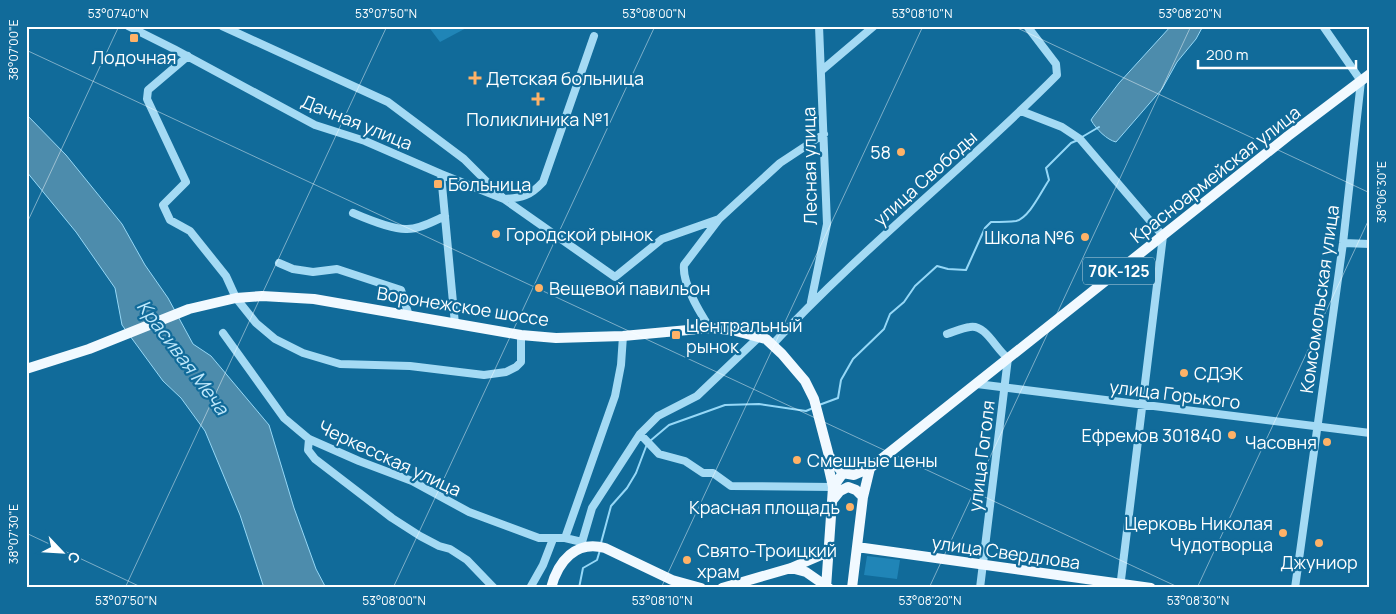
<svg xmlns="http://www.w3.org/2000/svg" width="1396" height="614" viewBox="0 0 1396 614" font-family="Manrope,sans-serif">
  <style>
    .green { fill: #2085b7 }
    .water { fill: #4d8cac; stroke: #96d8f7 }
    .lines { fill: none; stroke-linecap: round; stroke-linejoin: round }
    .stream { stroke: #96d8f7; stroke-width: 2 }
    .minor { stroke: #a4daf4; stroke-width: 8 }
    .major { stroke: #f1f9ff; stroke-width: 10 }
    .ticks { fill: none; stroke: #fff; stroke-width: 1; stroke-opacity: 0.45 }
    .poi-dot { fill: #ffb267; stroke: #116b9a; stroke-width: 2 }
    .labels { text-anchor: middle; dominant-baseline: central; stroke-width: 4.5; stroke-linejoin: round; paint-order: stroke }
    .shield { fill: #116b9a; stroke: #b8d3e1; stroke-width: 1 }
    .shield-label { font-size: 16px; font-weight: bold; fill: #fff }
    .poi-label { font-size: 18px; fill: #fff; stroke: #116b9a; text-anchor: start }
    .street-label { font-size: 18px; fill: #fff; stroke: #116b9a }
    .water-label { font-size: 19px; font-style: italic; fill: #c0e9fc; stroke: #116b9a }
    .neatline { fill: none; stroke: #fff; stroke-width: 2 }
    .ticks-label { font-size: 12px; text-anchor: middle; fill: #fff }
  </style>
  <rect width="100%" height="100%" fill="#116b9a"/>
  <path class="green" d="M428 26H470L440 42Z
    M867 556 900 560 897 579 864 575Z"/>
  <path class="water" d="M1171 26H1203L1196 39 1177 62 1162 89 1116 142C1107 140 1096 129 1091 120L1093 117 1119 83Z
    M26 114 66 155 122 224 145 265 168 298 193 344 211 356 269 425 294 508 316 569 326 588H264L240 515 205 431 181 398 163 381 122 325 115 288 76 232 26 171Z"/>
  <g class="lines">
    <path class="stream" d="M1082 137 1099 127
      M819 405 838 398 841 380 853 359 884 329 890 314 904 302 915 286 937 266 948 269 966 270 985 228 991 222C999 222 1008 222 1016 221 1029 218 1041 192 1049 180L1046 168 1071 143 1078 140
      M650 441 669 425 725 405 759 404 806 411 813 408
      M601 543 611 506 627 488 636 473 647 444
      M579 588 583 568 597 560 600 550"/>
    <path class="minor" d="M128 26 174 49 315 125 365 141 441 174 455 324
      M222 26 388 102 464 159 504 199C522 198 530 196 543 182L594 36
      M188 56 148 90 147 99 186 182 163 205 170 220 190 231 226 276 236 298 256 323 275 339 303 353 340 364 410 366 484 375 506 372 516 367 521 362V335
      M821 71 874 26
      M1021 111 1062 127 1080 139 1163 236 1120 588
      M441 174 504 199 615 277 662 239 719 219 780 163 824 134
      M353 213C367 219 393 230 407 229 420 229 434 221 445 216
      M1343 243 1370 244
      M279 263 293 269 313 272 337 269 401 290 409 316
      M811 302 827 224 819 26
      M710 328C700 313 682 283 684 265L719 219
      M223 333 284 418 309 439 359 461 412 481 469 512 539 538H565L582 542V548
      M947 334C954 332 962 328 970 327 986 324 996 350 1008 358L980 588
      M772 345C861 249 965 168 1057 75L1056 64 1027 26
      M977 384 1370 433
      M640 434 659 454 685 461 703 473H713L731 486 833 487
      M309 439 308 450 315 459 392 518 420 536 439 546 450 549 467 560 494 588
      M565 538 615 396 621 365 623 336
      M582 542 592 508 640 434 658 416 697 396 759 337
      M530 588 543 565 553 539
      M1295 588 1343 243 1361 81 1323 26"/>
    <path class="major" d="M26 369 89 349 189 309 236 298 262 296 314 299 521 335 556 338 623 336 710 328 732 330 766 339 782 354 805 381 814 399 829 456 843 473 854 475 870 468 1288 136 1370 74
      M829 456 828 465 833 487
      M832 501 840 491 848 487 856 490 863 497
      M857 547 1151 588
      M791 568 806 572 829 588
      M551 588C558 561 576 540 605 548L672 580 701 588
      M722 588 791 568 819 556 828 549
      M826 588 833 487 843 473
      M852 588 863 497 870 468"/>
  </g>
  <path class="ticks" d="M1013 26 1370 193M26 50 1180 588M26 225 119 26M26 533 143 588M125 588 387 26M393 588 655 26M661 588 923 26M929 588 1191 26M1197 588 1370 217"/>
  <g class="poi-dot">
    <rect x="129" y="33" width="10" height="10" rx="2.5"/>
    <path d="M472.5 70.5h5v5h5v5h-5v5h-5v-5h-5v-5h5z"/>
    <path d="M535.5 91.5h5v5h5v5h-5v5h-5v-5h-5v-5h5z"/>
    <circle cx="901" cy="152" r="5"/>
    <rect x="433" y="179" width="10" height="10" rx="2.5"/>
    <circle cx="496" cy="234" r="5"/>
    <circle cx="1085" cy="237" r="5"/>
    <circle cx="539" cy="288" r="5"/>
    <rect x="671" y="330" width="10" height="10" rx="2.5"/>
    <circle cx="1184" cy="373" r="5"/>
    <circle cx="1232" cy="435" r="5"/>
    <circle cx="1327" cy="442" r="5"/>
    <circle cx="797" cy="460" r="5"/>
    <circle cx="850" cy="507" r="5"/>
    <circle cx="1283" cy="533" r="5"/>
    <circle cx="1319" cy="543" r="5"/>
    <circle cx="687" cy="560" r="5"/>
  </g>
  <g class="labels">
    <rect class="shield" x="1083" y="257.5" width="72" height="27" rx="4"/>
    <g class="shield-label">
      <text x="1119" y="271">70К-125</text>
    </g>
    <g class="poi-label">
      <text x="134" y="57" text-anchor="middle">Лодочная</text>
      <text x="486" y="78">Детская больница</text>
      <text x="538" y="119" text-anchor="middle">Поликлиника №1</text>
      <text x="891" y="152" text-anchor="end">58</text>
      <text x="448" y="184">Больница</text>
      <text x="506" y="234">Городской рынок</text>
      <text x="1075" y="237" text-anchor="end">Школа №6</text>
      <text x="549" y="288">Вещевой павильон</text>
      <text x="686" y="325">Центральный<tspan x="686" dy="21">рынок</tspan></text>
      <text x="1194" y="373">СДЭК</text>
      <text x="1222" y="435" text-anchor="end">Ефремов 301840</text>
      <text x="1317" y="442" text-anchor="end">Часовня</text>
      <text x="807" y="460">Смешные цены</text>
      <text x="840" y="507" text-anchor="end">Красная площадь</text>
      <text x="1273" y="523" text-anchor="end">Церковь Николая<tspan x="1273" dy="21">Чудотворца</tspan></text>
      <text x="697" y="550">Свято-Троицкий<tspan x="697" dy="21">храм</tspan></text>
      <text x="1319" y="562" text-anchor="middle">Джуниор</text>
    </g>
    <g class="street-label">
      <text transform="translate(357 122) rotate(22)">Дачная улица</text>
      <text transform="translate(809 166) rotate(-91)">Лесная улица</text>
      <text transform="translate(1215 174) rotate(-38)">Красноармейская улица</text>
      <text transform="translate(925 178) rotate(-42)">улица Свободы</text>
      <text transform="translate(1319 299) rotate(-82)">Комсомольская улица</text>
      <text transform="translate(463 306) rotate(9)">Воронежское шоссе</text>
      <text transform="translate(1175 394) rotate(7)">улица Горького</text>
      <text transform="translate(981 456) rotate(-83)">улица Гоголя</text>
      <text transform="translate(390 458) rotate(25)">Черкесская улица</text>
      <text transform="translate(1006 552) rotate(8)">улица Свердлова</text>
    </g>
    <g class="water-label">
      <text transform="translate(183 357) rotate(53)">Красивая Меча</text>
    </g>
  </g>
  <rect width="1396" height="614" fill="none" stroke="#116b9a" stroke-width="55"/>
  <g transform="translate(62 552) rotate(115)" stroke="#116b9a" stroke-width="4" paint-order="stroke">
  <path d="M0-4L9 19L0 12L-9 19Z" fill="#ffffff"/>
  <text y="-8" font-size="14" font-weight="bold" text-anchor="middle" fill="#ffffff">С</text>
  </g>
  <path d="M1198 60v8h158v-8" fill="none" stroke="#ffffff" stroke-width="2.5"/>
  <text x="1206" y="60" font-size="15" fill="#ffffff" stroke="#116b9a" stroke-width="4" paint-order="stroke">200 m</text>
  <rect x="28" y="28" width="1340" height="558" class="neatline"/>
  <g class="ticks-label">
    <text x="118" y="18">53°07'40"N</text>
    <text x="386" y="18">53°07'50"N</text>
    <text x="654" y="18">53°08'00"N</text>
    <text x="922" y="18">53°08'10"N</text>
    <text x="1190" y="18">53°08'20"N</text>
    <text transform="translate(14 50) rotate(-90)" y="4">38°07'00"E</text>
    <text transform="translate(1382 192) rotate(-90)" y="4">38°06'30"E</text>
    <text transform="translate(14 534) rotate(-90)" y="4">38°07'30"E</text>
    <text x="126" y="605">53°07'50"N</text>
    <text x="394" y="605">53°08'00"N</text>
    <text x="662" y="605">53°08'10"N</text>
    <text x="930" y="605">53°08'20"N</text>
    <text x="1198" y="605">53°08'30"N</text>
  </g>
</svg>
